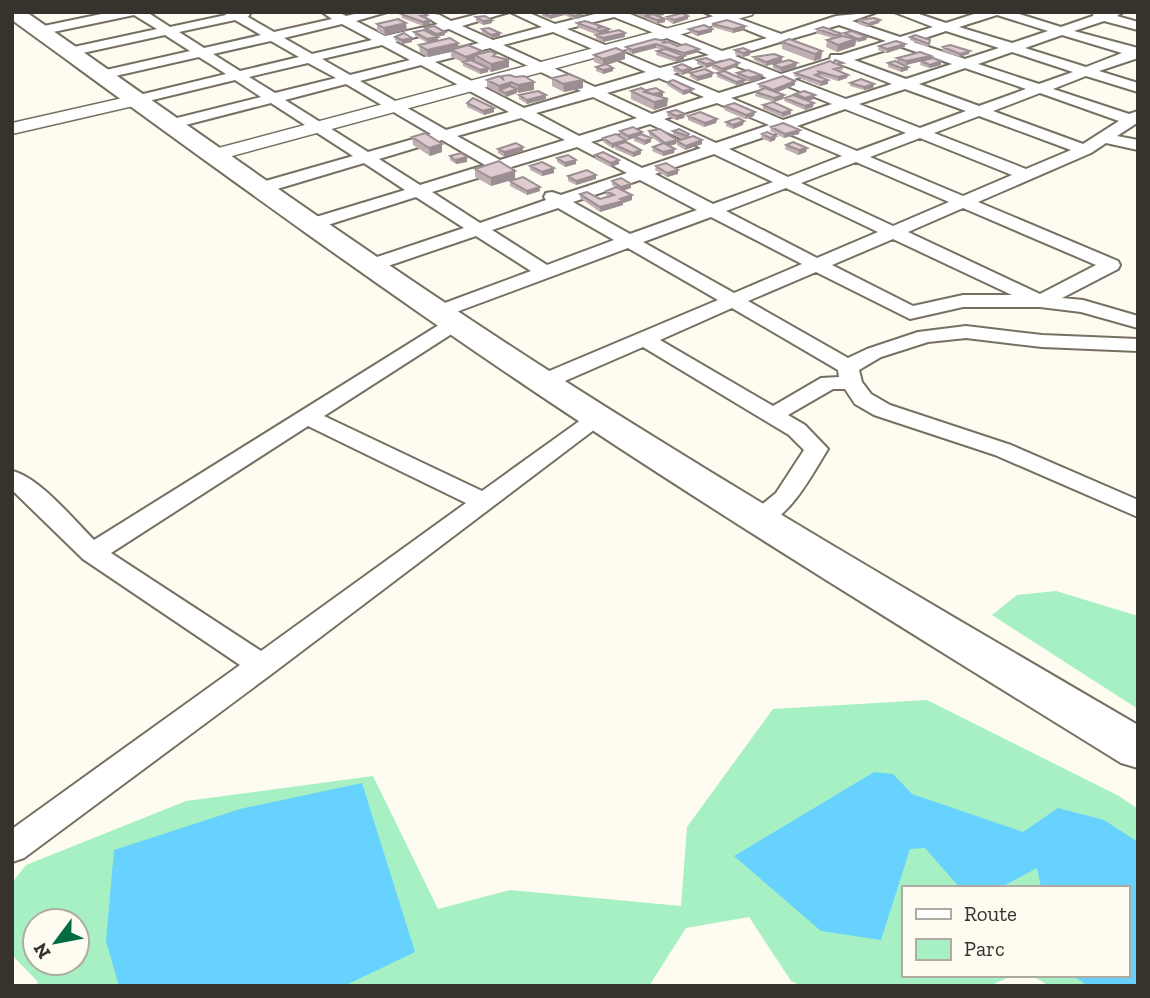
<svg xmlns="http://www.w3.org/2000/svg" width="1150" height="998" viewBox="0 0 1150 998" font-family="'Zilla Slab',serif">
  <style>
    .green { fill: #a6f0c3; fill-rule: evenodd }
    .water { fill: #66d2fd }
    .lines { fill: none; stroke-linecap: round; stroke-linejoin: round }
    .minor-casing { stroke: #757061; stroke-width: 4 }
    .tertiary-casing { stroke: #757061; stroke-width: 3 }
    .primary-casing { stroke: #757061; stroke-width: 4 }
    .minor { fill: #fff; fill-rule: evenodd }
    .tertiary { fill: #fff; fill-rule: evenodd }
    .primary { fill: #fff; fill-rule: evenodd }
    .wall { fill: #bfafb3 }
    .shaded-wall { fill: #9b8e92 }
    .building { fill: #decbd0; stroke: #9b8e92; stroke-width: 2 }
  </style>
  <rect width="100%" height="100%" fill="#fefbf1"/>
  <path class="green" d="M1056 591 1138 616V709L992 615 1017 595Z
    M927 700 1119 796 1138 809V986H1049L1031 975H1127V888H903V975H1014L989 986H802L791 981 749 917 686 928 649 986H35L38 982 12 955V883L26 865 186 801 373 776 438 909 510 890 681 906 687 827 773 709ZM35 921H77V963H35Z"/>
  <path class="water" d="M874 772 893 774 912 794 1023 832 1058 808 1104 820 1138 842V986H1088L1072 975H1127V888H1041L1037 868 1000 888H960L925 848 910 849 881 940 821 931 734 856Z
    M362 783 415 952 344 986H119L106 941 114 850 240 809Z"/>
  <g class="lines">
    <defs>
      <path id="minor" d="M111 12H147L170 27 226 15 224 12H251L248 17 274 32 332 19 322 12H338L346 16 363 12H387L356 21 385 36 438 24 417 12H434L451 21 486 12H509L462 26 493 40 542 27 510 12H527L555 24 603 12H625L722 51 767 38 703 12H721L781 34 836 16 877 12 852 21 900 37 933 27 894 12H913L946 23 980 12H1013L1061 27 1093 16 1094 12H1123L1117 16 1138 22V30L1104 21 1074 31 1138 48V58L1099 71 1138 83V92L1086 76 1053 89 1129 114 1138 111 1137 123 1117 136 1138 140V150L1106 143 1091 153 978 202 1118 261 1120 265 1118 269 1062 298 1083 300 1138 316V328L1081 312 1040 307H963L910 319 816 272 748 301 848 358 867 349 918 332 966 326 1042 335 1138 339V351L1042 347 966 338 928 342 881 357 859 370 862 382 871 394 890 405 1011 445 1138 500V517L995 455 874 415 855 404 845 389H833L788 415 805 425 828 449C812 474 783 534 748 525L744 519 776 493 804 450 789 435 643 347 551 387H535L532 382 535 377 718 300 628 248 448 315H434L431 311 434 307 531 271 476 236 379 269H365L363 265 365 261 464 228 416 197 318 228H306L303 224 306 220 405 190 364 163 267 192H255L253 188 255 184 353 156 271 103 170 129 162 124 165 121 261 97 235 80 136 104 129 100 131 97 226 74 199 57 102 79 95 75 97 72 190 51 165 35 69 56 62 52 69 48 157 29 134 15 39 35 33 31 39 27ZM997 15 1048 31 1012 43 959 27ZM614 17 709 55 660 68 567 29ZM235 20 261 35 204 48 179 32ZM342 24 372 40 312 54 284 38ZM839 25 886 41 841 55H831L830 59 781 74 735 56 780 42 790 43 791 39ZM449 29 479 43 424 57 395 42ZM946 31 999 48 965 59 913 42ZM553 32 646 72 595 87 503 45ZM1062 35 1122 53 1086 67 1025 48ZM271 41 299 57 240 71 213 54ZM382 45 410 60 350 75 322 59ZM899 46 952 64 906 79 854 60ZM490 48 581 91 524 108 435 62ZM1012 52 1073 72 1039 84 978 64ZM721 60 767 78 719 93 673 74ZM308 63 336 78 275 93 249 77ZM840 64 892 84 846 99 794 79ZM421 65 509 112 446 130 360 81ZM965 68 1026 89 979 106 919 84ZM659 78 704 97 652 114 607 93ZM780 83 832 104 783 120 731 98ZM346 84 431 134 368 152 285 100ZM905 89 966 111 920 128 859 104ZM1040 93 1119 121 1083 144 993 111ZM593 97 637 118 579 136 536 113ZM717 103 769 125 716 143 664 119ZM845 109 906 133 857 151 797 126ZM979 116 1071 150 1026 169 934 133ZM521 118 565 140 500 160 457 136ZM650 124 701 148 642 168 591 142ZM782 131 842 156 788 177 729 149ZM920 138 1012 175 963 196 870 157ZM442 140 485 165 420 185 379 159ZM577 147 627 173 561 195 552 192 546 193 544 197 546 200 480 223 432 192 497 172 511 173 513 170 511 167ZM714 154 773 182 713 204 655 174ZM856 162 949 202 893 226 801 183ZM640 180 697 210 630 234 573 202ZM786 188 878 232 817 258 726 211ZM558 208 614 240 547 265 492 230ZM963 208 1096 265 1040 294 908 232ZM711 217 802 264 734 293 643 242ZM893 239 1012 295H963L913 306 832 265ZM732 308 838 370 839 377 821 378 773 406 660 340Z
        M457 316 464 318 467 322 464 326 324 416 482 491 592 412H608L611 417 273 673 24 858 12 862V829L240 665 83 559 12 490V471C39 477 74 520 94 540L450 318ZM308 426 466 503 261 651 111 553Z"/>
      <path id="tertiary" d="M729 12H754L752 15 221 159H207L204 155 207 151Z
        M136 95 142 96 145 100 142 104 12 134V123Z"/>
      <path id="primary" d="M12 12H26C202 135 377 261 557 376 748 498 943 611 1138 725V768L1121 763C923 640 724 519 532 390 355 271 184 145 12 20Z"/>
    </defs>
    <use href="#minor" class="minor-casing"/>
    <use href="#tertiary" class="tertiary-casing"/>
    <use href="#primary" class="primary-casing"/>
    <use href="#minor" class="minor"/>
    <use href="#tertiary" class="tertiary"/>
    <use href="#primary" class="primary"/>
  </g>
  <path class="wall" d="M544 12H587L581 14V18L574 19 564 15 550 19 542 16V13Z
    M630 12H664V15L657 16 665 19V22L657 24 646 19V18Z
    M401 14 427 15 428 18H426L430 24 423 26 402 18Z
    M476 17 492 23 483 25 476 21Z
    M667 17 688 19 673 24 667 20Z
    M858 20H880L879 23 867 27 858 24Z
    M577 23 601 26V27L609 32 625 37 603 42 596 39V35H598L577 27Z
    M377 24 407 30 385 35 377 31Z
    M712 24 745 30 733 33 712 27Z
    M425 28 445 32V35L437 37 438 41 428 43 415 36 414 32 426 30Z
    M482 29 500 33V36L491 38 482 33Z
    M689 29 712 32 697 36 689 32Z
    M817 29 842 34 841 36H843L844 33 867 37 866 40 856 42 855 46 837 52 826 47 827 40 832 38 816 33Z
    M395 37 412 38V42L402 44 395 40Z
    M910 37 929 44 928 47 910 40Z
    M782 42 822 51 821 59 814 61 782 49Z
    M458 43 459 48 496 57 509 67 491 72 488 70V72L480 74 463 66V62L451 57V52L428 57 420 53 419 45Z
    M665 43 699 49V52L684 56V60L676 62 656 55 657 51 662 50 656 48 632 54 626 51V47Z
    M905 44V47L887 53 878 50 879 46Z
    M943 47 969 54 959 57 942 51Z
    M735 50 750 51V55L743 57 735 54Z
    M625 52V59L607 65 613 71 603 74 596 71V67L602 65 594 62V55Z
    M931 56V58L941 61V65L929 68 920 65 921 61 906 65 897 61V58Z
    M754 57 782 61 766 66 754 60Z
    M697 60 738 66 725 71 737 76V73L761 79 750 82 745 80 744 83 736 85 717 77V73L720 72 712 68V66L706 68 697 64Z
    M888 63 908 70 901 72 888 67Z
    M773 64 796 67 781 72 773 68Z
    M842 66 843 70 839 71 847 78 838 81 821 76 828 84 820 86 794 76 795 73Z
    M674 67 691 68V72L682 75 673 71Z
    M690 73 712 77 697 81 690 77Z
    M515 77 534 82V90L517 92V93L506 97 487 87V80Z
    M552 78 583 80V88L564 92 552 86Z
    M668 82 692 92 683 95 667 85Z
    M850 83 874 84 873 88 864 90 850 86Z
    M759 84 795 85 776 92 784 95 783 99 774 102 755 96 756 92 762 89 759 88Z
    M647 90 663 92V96H660L667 106 654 110 631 99V91Z
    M795 94 814 99 808 101 813 107 805 110 784 101 785 98 795 96Z
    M519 95 546 99 527 104 519 99Z
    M467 103 494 108V112L484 115 467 107Z
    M763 105 791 110V114L782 117 763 109Z
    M725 106 755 112 754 116 745 119 724 110Z
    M668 112 684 118 676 120 667 116Z
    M688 116 717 119 716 123 704 127 688 120Z
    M726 122 743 125 733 129 726 126Z
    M771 127 799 134 784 138 770 131Z
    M620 131 642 132V135L651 142 644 145 634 141V138L628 140 620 135Z
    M649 131 676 144 669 146 674 153 663 156 652 151 653 147 661 144 649 135Z
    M673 131 689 134V137L702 140V144L685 150 677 145V141L683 139 673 135Z
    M762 134 776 136 775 140 770 142 761 138Z
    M412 137 442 152 430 156 413 145Z
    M603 138 626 140V142L641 154 633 157 615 149V147L612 148 603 142Z
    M786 145 807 148 806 152 798 155 785 149Z
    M523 147V151L504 157 498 153V149Z
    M595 155 619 164 611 167 595 159Z
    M450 156 467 157V162L456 164 450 160Z
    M557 158 576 164 565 167 557 162Z
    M530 166 554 173 542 176 530 170Z
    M656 166 678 174 667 177 655 170Z
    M475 169 515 171V179L491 186 475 177Z
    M568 176 596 179 576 185 568 181Z
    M510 181 540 191 527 195 510 186Z
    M612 181 631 184V188L623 191 632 195V200L623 203V205L600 212 580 198V194L600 199 609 197 606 195V191L615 187 612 185Z"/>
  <path class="shaded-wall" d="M436 12H448L436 15Z
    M564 12V15L550 19V16Z
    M579 12H587L581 14V18L574 19V16L579 14Z
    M645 12H664V15L650 17 646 16V18L645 19Z
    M688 16V19L673 24 674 20Z
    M665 19V22L657 24V20Z
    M430 20V24L423 26V22Z
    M492 20V23L483 25V21Z
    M880 20 879 23 867 27 868 24Z
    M406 23 407 30 385 35 384 28Z
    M745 26V30L733 33V29Z
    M609 29V33L599 35V31Z
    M712 29V32L697 36 698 32Z
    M445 32V35L436 37V34Z
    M500 33V36L491 38V35Z
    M625 33V37L603 42V38Z
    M438 37V41L428 43 427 39Z
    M867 37 866 40 858 42V39Z
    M412 38V42L402 44V40Z
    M856 39 855 46 837 52 838 45Z
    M458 43 459 50H451V52L428 57 427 50Z
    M656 44V48L632 54V50Z
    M905 44V47L887 53V49Z
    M699 49V52L684 56V53Z
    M482 51V59L475 55V61L466 64V57Z
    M750 51V55L743 57V53Z
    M822 51 821 59 814 61 815 54Z
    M970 51 969 54 959 57 960 54Z
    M625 52V59L603 66V59Z
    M684 56V60L676 62V58Z
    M931 56V59L906 65V61Z
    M782 57V61L766 66V62Z
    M509 60V67L491 72V64Z
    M941 61V65L929 68 930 65Z
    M715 62V65L712 64V66L706 68V64Z
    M739 63 738 66 722 72V69Z
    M797 63 796 67 781 72V68Z
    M908 67V70L901 72V68Z
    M488 68V72L480 74V70Z
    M613 68V71L603 74V70Z
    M691 68V72L682 75V71Z
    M713 73 712 77 697 81V77Z
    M761 75V79L750 82V78Z
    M848 75 847 78 838 81V77Z
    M583 80V88L564 92 563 84Z
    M745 80 744 83 736 85V82Z
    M828 80V84L820 86 821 82Z
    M795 81V85L773 94V90Z
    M511 82V89L500 90 499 93V86Z
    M534 82V90L518 93V85Z
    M874 84 873 88 864 90V87Z
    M517 89V93L506 97 505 93Z
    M693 89 692 92 683 95V91Z
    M663 92V96L652 99V95Z
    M546 95V99L527 104V100Z
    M784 95 783 99 774 102V98Z
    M815 95 814 99 805 102V98Z
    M668 99 667 106 654 110V102Z
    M814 103 813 107 805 110V106Z
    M494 108V112L484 115 483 111Z
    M791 110V114L782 117V113Z
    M755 112 754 116 745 119 746 115Z
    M685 114 684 118 676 120V116Z
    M717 119 716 123 704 127 705 123Z
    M744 121 743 125 733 129V125Z
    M800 130 799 134 784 138 785 134Z
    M642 132V136L634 137V138L628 140V136Z
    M776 136 775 140 770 142V138Z
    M651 138V142L644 145 645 141Z
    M626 140V144L615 145V147L612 148V144Z
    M677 140 676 144 665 147V143Z
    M702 140V144L685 150 686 146Z
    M442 144V152L430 156 429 148Z
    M523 147V151L504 157V152Z
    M807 148 806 152 798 155 799 150Z
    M675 149 674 153 663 156V152Z
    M641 150V154L633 157V153Z
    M467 157V162L456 164 455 160Z
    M576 160V164L565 167V163Z
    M619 160V164L611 167V163Z
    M554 168V173L542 176V172Z
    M678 170V174L667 177V173Z
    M515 171V179L491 186V178Z
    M596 175V179L576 185V181Z
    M631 184V188L621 191V187Z
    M540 187V191L527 195V191Z
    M632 195V200L623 203V205L600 212V207Z"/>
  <path class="building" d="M409 12H422L427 15 421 16 430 20 423 22 401 14Z
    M544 12H562L550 16 542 13Z
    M566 12H577L581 14 574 16Z
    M682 13 688 16 674 20 667 17Z
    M653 14 665 19 657 20 646 16Z
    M485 16 492 20 483 21 476 17Z
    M874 18 880 20 868 24 858 20Z
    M398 19 406 23 384 28 377 24Z
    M727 20 745 26 733 29 712 24Z
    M585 21 601 26 597 28 604 27 609 29 599 31 577 23Z
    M704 25 712 29 698 32 689 29Z
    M434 26 445 32 436 34 425 28Z
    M823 27 842 34 835 35 817 29Z
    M489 28 500 33 491 35 482 29Z
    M424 30 438 37 427 39 414 32Z
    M619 30 625 33 603 38 596 35Z
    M852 31 867 37 858 39 844 33Z
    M404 33 412 38 402 40 395 37Z
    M915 35 930 40 929 44 910 37Z
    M842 36 856 39 838 45 827 40Z
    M450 38 458 43 427 50 419 45Z
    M655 39 665 41 662 43 669 42 677 46 686 44 699 49 684 53 656 44 632 50 626 47Z
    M789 39 822 51 815 54 782 42Z
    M896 41 905 44 887 49 879 46Z
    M468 45 482 51 466 57 451 50Z
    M950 45 970 51 960 54 943 47Z
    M616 48 625 52 603 59 594 55Z
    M743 48 750 51 743 53 735 50Z
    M666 49 684 56 676 58 657 51Z
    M491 51 496 54 493 56 509 60 491 64 475 55Z
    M920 52 931 56 906 61 897 58Z
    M774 54 782 57 766 62 754 57Z
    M706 58 715 62 706 64 697 60Z
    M933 58 941 61 930 65 921 61Z
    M730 59 739 63 722 69 712 64Z
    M471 60 488 68 480 70 463 62Z
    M789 60 797 63 781 68 773 64Z
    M835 60 843 63 837 64 843 67 834 69 848 75 838 77 817 71 821 73 815 75 828 80 821 82 795 73 830 61 834 63Z
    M895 61 908 67 901 68 888 63Z
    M606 64 613 68 603 70 596 67Z
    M682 64 691 68 682 71 674 67Z
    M705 69 713 73 697 77 690 73Z
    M748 70 761 75 750 78 737 73Z
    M724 71 745 80 736 82 717 73Z
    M569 74 583 80 563 84 552 78Z
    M510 75 515 77 524 76 534 82 518 85 511 82 499 86 487 80 499 76 503 79 502 76Z
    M783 76 795 81 773 90 759 84Z
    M861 79 874 84 864 87 850 83Z
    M673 80 693 89 683 91 668 82Z
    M510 86 517 89 505 93 500 90Z
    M641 88 647 91 644 92 668 99 654 102 631 91Z
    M656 88 663 92 653 94 647 92V90Z
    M765 88 784 95 774 98 756 92Z
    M538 91 546 95 527 100 519 95Z
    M804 91 815 95 805 98 795 94Z
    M793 95 814 103 805 106 785 98Z
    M473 98 494 108 483 111 467 103Z
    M773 102 791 110 782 113 763 105Z
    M734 103 755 112 746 115 725 106Z
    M676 110 685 114 676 116 668 112Z
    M700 112 717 119 705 123 688 116Z
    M738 118 744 121 733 125 726 122Z
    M783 123 800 130 785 134 771 127Z
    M633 127 642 132 628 136 620 131Z
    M660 129 677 140 665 143 649 131Z
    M679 129 689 134 687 136 673 131Z
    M767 132 776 136 770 138 762 134Z
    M425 133 442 144 429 148 412 137Z
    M616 134 626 140 612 144 603 138Z
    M641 134 651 138 645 141 634 137Z
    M693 136 702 140 686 146 677 141Z
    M626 142 641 150 633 153 615 145Z
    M793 142 807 148 799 150 786 145Z
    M516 143 523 147 504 152 498 149Z
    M664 143 675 149 663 152 653 147Z
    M603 152 619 160 611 163 595 155Z
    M461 153 467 157 455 160 450 156Z
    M568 155 576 160 565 163 557 158Z
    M499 161 515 171 491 178 475 169Z
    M542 162 554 168 542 172 530 166Z
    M666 163 678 170 667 173 656 166Z
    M587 170 596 175 576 181 568 176Z
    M523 177 540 187 527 191 510 181Z
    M621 178 631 184 621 187 612 181Z
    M616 187 632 195 620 199 623 201 600 207 580 194 587 192 600 199 614 195 606 191Z"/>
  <rect width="1150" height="998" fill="none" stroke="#35332c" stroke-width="28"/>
  <rect x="902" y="886" width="228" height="91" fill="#fefbf1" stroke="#aeaba2" stroke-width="2"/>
  <rect x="916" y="909" width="35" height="10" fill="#ffffff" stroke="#aeaba2" stroke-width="2"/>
  <text x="964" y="921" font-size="21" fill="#35332c">Route</text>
  <rect x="916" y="939" width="35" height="21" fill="#a6f0c3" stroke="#aeaba2" stroke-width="2"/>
  <text x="964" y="956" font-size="21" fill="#35332c">Parc</text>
  <g transform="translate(56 942) rotate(238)"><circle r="33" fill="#fefbf1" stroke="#aeaba2" stroke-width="2"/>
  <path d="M0-5L12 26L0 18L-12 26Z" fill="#036c42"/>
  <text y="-10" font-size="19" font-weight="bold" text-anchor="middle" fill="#35332c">N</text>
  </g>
</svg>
